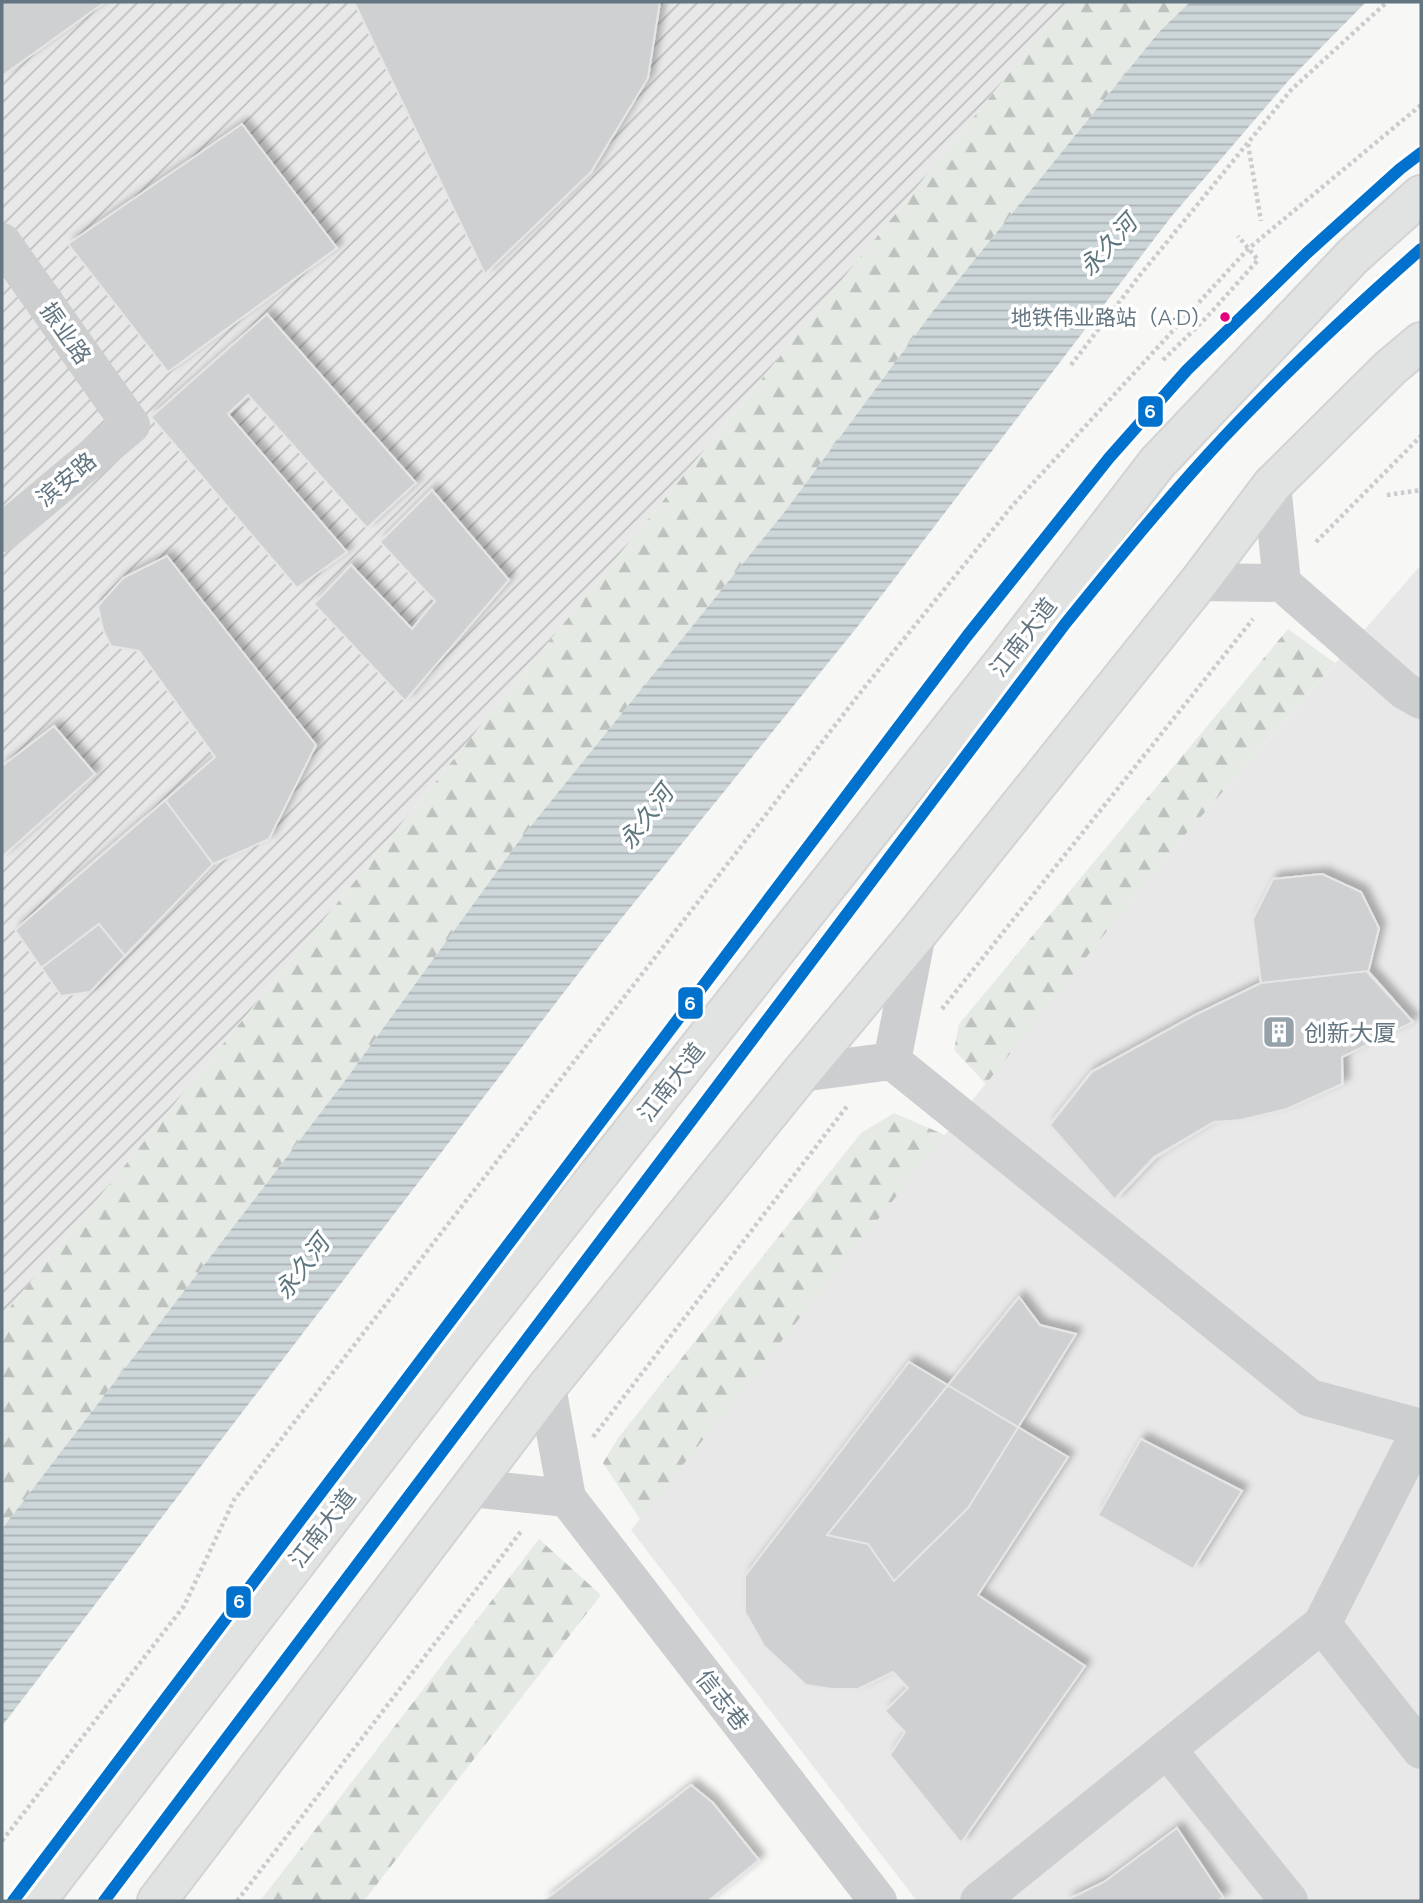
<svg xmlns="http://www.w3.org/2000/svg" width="1423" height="1903" viewBox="0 0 1423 1903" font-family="Raleway,'Noto Sans SC',sans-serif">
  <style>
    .built { fill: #e7e8e7 }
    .industrial { fill: url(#industrial-furrows) }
    .forest { fill: url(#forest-firs) }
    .water { fill: url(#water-rules) }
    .building { fill: #cfd0d1; stroke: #e6e6e6; stroke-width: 2; filter: url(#shadow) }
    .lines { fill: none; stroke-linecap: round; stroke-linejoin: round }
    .major-casing { stroke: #d3d3d4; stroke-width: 42 }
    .path { stroke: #cbcccd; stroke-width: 4.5; stroke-dasharray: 3.5 3.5; stroke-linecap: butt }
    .minor { stroke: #cdcecf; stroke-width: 38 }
    .major { stroke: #e1e2e2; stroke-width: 38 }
    .metro-1-casing { stroke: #fff; stroke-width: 18 }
    .metro-1 { stroke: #0072ce; stroke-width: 12 }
    .bus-dot { fill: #e5007d; stroke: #fff; stroke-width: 2.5 }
    .labels { text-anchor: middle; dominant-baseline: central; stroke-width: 7; stroke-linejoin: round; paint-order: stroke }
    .bus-label { font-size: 21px; fill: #627581; stroke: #fff; text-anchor: end }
    .street-label { font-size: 23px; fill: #627581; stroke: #fff }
    .poi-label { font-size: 23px; fill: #627581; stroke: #fff; text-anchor: start }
    .water-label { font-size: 24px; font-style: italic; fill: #5d757c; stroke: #fff }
    .line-badge { stroke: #fff; stroke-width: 2.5 }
    .badge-label { font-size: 19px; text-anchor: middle; font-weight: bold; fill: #fff }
  </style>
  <defs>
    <pattern id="industrial-furrows" width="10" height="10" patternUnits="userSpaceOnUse" patternTransform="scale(1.75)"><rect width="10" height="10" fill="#e7e8e7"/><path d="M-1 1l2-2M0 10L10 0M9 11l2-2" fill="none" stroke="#bfc1c1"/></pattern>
    <pattern id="forest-firs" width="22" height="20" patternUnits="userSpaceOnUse" patternTransform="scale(1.75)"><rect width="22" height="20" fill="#e6eae4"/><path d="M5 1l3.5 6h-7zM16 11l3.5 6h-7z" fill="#bec2be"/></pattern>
    <pattern id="water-rules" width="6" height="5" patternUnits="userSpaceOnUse" patternTransform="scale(1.75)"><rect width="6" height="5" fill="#cdd6d8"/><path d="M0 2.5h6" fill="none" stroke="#aab2b5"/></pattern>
    <filter id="shadow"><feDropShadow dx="6" dy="-6" stdDeviation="3.5" flood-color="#0004"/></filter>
  </defs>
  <rect width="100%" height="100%" fill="#f7f7f6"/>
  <path class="built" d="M1421 565V1901H917L631 1530 1164 859Z"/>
  <path class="industrial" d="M2 2H1067L2 1317Z"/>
  <path class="forest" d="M1067 2H1190L1159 32 933 311 786 510 522 837 344 1082 2 1529V1317Z
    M1288 629 1335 663 1164 859 986 1084 954 1050 959 1024Z
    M894 1113 945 1135 640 1519 603 1463 618 1438 861 1133Z
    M539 1539 601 1595 364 1901H260Z"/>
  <path class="water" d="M1190 2H1366L1289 80 1171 217 862 621 604 940 2 1726V1529L344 1082 522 837 786 510 933 311 1159 32Z"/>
  <path class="building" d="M2 2H105L2 76Z
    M354 2H660L648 78 591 172 485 274Z
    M242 124 337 248 168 372 68 244Z
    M267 314 416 483 367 528 248 395 228 414 347 552 297 588 151 417Z
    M432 490 509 580 405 701 314 604 351 565 412 629 435 601 380 542Z
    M167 556 316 745 269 839 213 864 90 992 61 996 15 930 215 757 139 651 111 646 103 630 98 606 123 578Z
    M54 726 95 774 2 857V766Z
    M165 800 213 864 125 956 99 924 41 968 15 930Z
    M1322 874 1361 892 1379 928 1368 973 1413 1022 1342 1057 1343 1084 1287 1109 1242 1120 1214 1122 1155 1158 1115 1200 1050 1125 1092 1072 1193 1016 1261 983 1253 919 1273 879Z
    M1368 971 1413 1022 1342 1057V1084L1287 1109 1241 1120 1214 1122 1154 1157 1114 1200 1049 1125 1091 1072 1193 1016 1261 983Z
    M1019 1297 1040 1325 1076 1334 968 1508 894 1581 868 1544 827 1535Z
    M909 1362 1068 1457 978 1595 1085 1666 961 1843 890 1755 905 1732 885 1711 908 1688 893 1672 858 1689H832L806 1685 764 1646 745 1612V1576Z
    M1141 1439 1242 1491 1193 1569 1098 1515Z
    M691 1785 713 1803 759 1860 708 1901H544Z
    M1177 1828 1223 1897 1218 1901H1065L1104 1882Z"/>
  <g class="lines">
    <defs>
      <path id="major" d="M36 1901 458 1352 1003 663 1157 463 1353 256 1421 195
        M157 1901 547 1387 801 1073 917 934 1199 582 1272 485 1390 368 1421 342"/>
    </defs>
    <use href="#major" class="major-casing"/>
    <path class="path" d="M1248 144 1261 221
      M1163 360 1206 318 1258 260 1238 236
      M1071 365 1140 275 1291 90 1387 2
      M1387 495 1421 490
      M1316 542 1421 436
      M942 1009 1253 619
      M593 1437 848 1105
      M2 1841 184 1606 234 1500 864 688 1012 506 1248 249 1421 105
      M237 1901 522 1530"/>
    <path class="minor" d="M2 242 131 425 2 533
      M1272 485 1282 583
      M1199 582 1282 583 1405 691 1421 700
      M892 1061 917 934
      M801 1073 892 1061 1310 1398 1421 1428
      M547 1387 567 1498 878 1901
      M471 1488 567 1498
      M1322 1624 1421 1750
      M1167 1749 1289 1901
      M979 1901 1322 1624 1421 1429"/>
    <use href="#major" class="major"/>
    <defs>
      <path id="metro-1" d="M13 1901 967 636 1109 458 1187 370 1307 253 1400 169 1421 153
        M104 1901 1065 624C1117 560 1168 497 1224 437 1286 371 1353 309 1421 249"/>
    </defs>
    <use href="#metro-1" class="metro-1-casing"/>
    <use href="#metro-1" class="metro-1"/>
  </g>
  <defs>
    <symbol id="building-square" viewBox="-11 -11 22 22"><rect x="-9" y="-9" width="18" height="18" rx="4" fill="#96a2aa" stroke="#fff"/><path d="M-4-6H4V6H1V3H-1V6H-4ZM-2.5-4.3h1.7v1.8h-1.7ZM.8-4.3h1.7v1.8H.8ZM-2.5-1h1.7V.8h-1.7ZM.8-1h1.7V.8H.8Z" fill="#fff"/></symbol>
  </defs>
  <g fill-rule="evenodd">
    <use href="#building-square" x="1260" y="1013" width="38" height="38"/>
  </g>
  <circle class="bus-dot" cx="1225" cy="317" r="6"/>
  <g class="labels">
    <g class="bus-label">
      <text x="1212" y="317">地铁伟业路站（A·D）</text>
    </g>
    <g class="street-label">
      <text transform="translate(66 333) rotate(55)">振业路</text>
      <text transform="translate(66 479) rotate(-40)">滨安路</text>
      <text transform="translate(1023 637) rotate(-52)">江南大道</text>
      <text transform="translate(671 1082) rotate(-52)">江南大道</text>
      <text transform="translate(322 1528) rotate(-52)">江南大道</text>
      <text transform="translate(723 1700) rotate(52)">信志巷</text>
    </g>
    <g class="poi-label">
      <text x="1304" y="1032">创新大厦</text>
    </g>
    <g class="water-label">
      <text transform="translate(1108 245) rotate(-48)">永久河</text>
      <text transform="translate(646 817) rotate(-53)">永久河</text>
      <text transform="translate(302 1267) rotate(-53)">永久河</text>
    </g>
  </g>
  <g class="line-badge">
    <rect x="1137" y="395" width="27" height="33" rx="7" fill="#0072ce"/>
    <rect x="677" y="986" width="27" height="34" rx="7" fill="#0072ce"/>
    <rect x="225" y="1585" width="27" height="34" rx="7" fill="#0072ce"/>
  </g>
  <g class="badge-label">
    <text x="1150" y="418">6</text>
    <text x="690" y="1010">6</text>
    <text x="239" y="1608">6</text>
  </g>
  <rect width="1423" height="1903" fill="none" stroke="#627581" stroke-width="7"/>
</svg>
